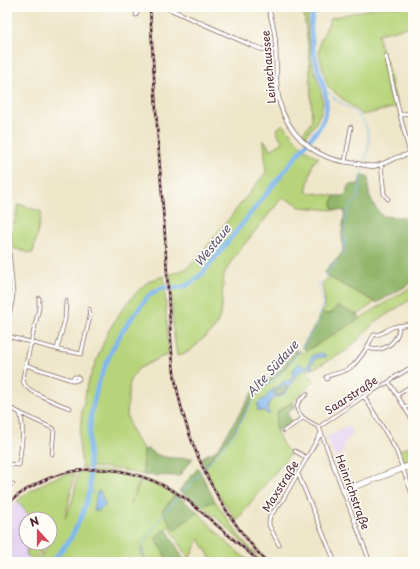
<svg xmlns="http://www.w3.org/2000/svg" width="420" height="569" viewBox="0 0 420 569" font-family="'Playpen Sans',sans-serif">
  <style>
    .built { fill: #e4d3f1 }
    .green { fill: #b7d47a; stroke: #807a52 }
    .forest { fill: #91b66a; stroke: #6e6a4a }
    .water { fill: #80b7ef; stroke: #656b8d; fill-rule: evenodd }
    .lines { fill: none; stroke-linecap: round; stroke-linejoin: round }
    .stream { stroke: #80b7ef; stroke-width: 1 }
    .river { stroke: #80b7ef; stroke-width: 4.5 }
    .minor-casing { stroke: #836562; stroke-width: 4.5 }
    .tertiary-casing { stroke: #836562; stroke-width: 5 }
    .minor { stroke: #fff; stroke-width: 3 }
    .tertiary { stroke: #fff; stroke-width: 3.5 }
    .rail-casing { stroke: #4a1f2b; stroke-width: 2.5 }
    .rail { stroke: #fdfcf7; stroke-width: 1; stroke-dasharray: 3; stroke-linecap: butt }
    .labels { text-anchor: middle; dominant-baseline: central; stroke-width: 3.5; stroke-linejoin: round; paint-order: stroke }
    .street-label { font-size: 11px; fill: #4a1f2b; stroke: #fdfcf7 }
    .water-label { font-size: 12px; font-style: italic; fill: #5d5470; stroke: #fdfcf7 }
  </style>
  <rect width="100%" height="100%" fill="#fdfcf7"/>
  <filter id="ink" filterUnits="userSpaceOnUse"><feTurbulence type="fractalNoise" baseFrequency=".025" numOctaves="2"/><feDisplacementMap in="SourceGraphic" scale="8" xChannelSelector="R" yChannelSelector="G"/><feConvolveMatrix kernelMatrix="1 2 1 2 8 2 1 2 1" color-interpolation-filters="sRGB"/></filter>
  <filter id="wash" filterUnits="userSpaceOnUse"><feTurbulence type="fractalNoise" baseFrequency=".012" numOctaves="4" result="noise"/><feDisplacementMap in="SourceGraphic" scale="16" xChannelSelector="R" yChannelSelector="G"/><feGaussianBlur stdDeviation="0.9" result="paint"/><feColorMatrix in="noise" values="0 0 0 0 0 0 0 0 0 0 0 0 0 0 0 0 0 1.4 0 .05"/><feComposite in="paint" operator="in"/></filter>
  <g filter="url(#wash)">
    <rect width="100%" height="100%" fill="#eee6c9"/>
    <path class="built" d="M348 425 354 434 345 441 346 443 343 445 345 451 342 452V454L334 457 327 437Z
      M17 501 32 519H26V543H46L40 553 32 562H7V509Z"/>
    <path class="green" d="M303 7H314L308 17V34L313 65 320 88 323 102 321 112 315 124 306 136 302 134 312 121 309 53Z
      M379 7H413V26L378 34 384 60H386L397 107 362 115 328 87 326 81 319 54 320 42 331 18Z
      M283 124 302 147 319 158 313 163 306 192 335 196C332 201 331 205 334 210L299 207 296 203 282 198 234 257 224 274 221 313 215 328 205 337 190 351 177 356 173 329 170 274C187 270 189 267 201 254L266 172 264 140 271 150 283 142 277 133 278 128Z
      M19 204 42 212 33 253H30L13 248 11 234Z
      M164 276 169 355 159 358 138 369 130 380 128 399 127 415 130 427 136 439 144 450 143 475C121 469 105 466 82 468L79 441 82 411 87 385 104 341 109 330 121 311 136 293 143 286 151 280Z
      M331 277 375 302 358 315 337 306 331 314H322C323 309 325 304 325 300 324 290 317 283 331 277Z
      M413 286V298L375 322 357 341 346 351 307 372 314 381 295 400 278 411 275 428 283 445 291 453 250 503 237 521 217 493 205 469 211 458 245 410 254 396 283 370 298 351 303 353Z
      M410 446 413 454V461L407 464 406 461 402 462 398 451Z
      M96 471H113L141 478 130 504V505L143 478 163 487 176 494 163 510 174 529 198 512 228 544 248 560 243 562H213L199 539 189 559 169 526 155 538 169 562H146L143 553 142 547H141V554L144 562H129V559L128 558 127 562H34L41 556 49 543H50V519H31L32 518 17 501C34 487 53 476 75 473L65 518 73 499 78 473Z
      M215 501 240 537 258 557 252 552 218 519 202 506Z
      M29 543H45L40 553 32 560 26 555 27 552V545Z"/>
    <path class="forest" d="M361 175 369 178C366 193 372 204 382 216L393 217H403L409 229H413V282L377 303 327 276 325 272 329 266 338 258 343 251 342 233 345 211 334 210C331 205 332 201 335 196H343L346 193 349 185 359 184Z
      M337 306 358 315 359 319 306 351 302 347 317 322 320 313 331 314Z
      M296 349 298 351 283 370 254 396 233 433 211 458 205 469 201 458 210 453 214 452 223 441 252 393 281 368 287 361Z
      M283 384 287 387C284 392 280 398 273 394 274 389 276 390 279 388 280 388 282 385 283 384Z
      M293 402 296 407 287 413 292 422 276 431 275 428 278 411Z
      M148 449C161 460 177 458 193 458L179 476 143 475 144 450Z
      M198 468 215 501 202 506 179 491Z
      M176 494 198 512 174 530 162 510Z
      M166 528 185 562H169L155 538Z"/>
    <path class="water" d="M322 353 326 355V357L316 358 311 365 313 368H311L310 367C305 369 302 370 298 373 291 381 288 398 275 397L270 401 267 409 270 414 269 415 264 411H258V406L257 405C259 401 261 400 265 399 270 390 270 392 277 387 282 384 283 381 289 380L291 381 292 379 291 378 293 374 292 373 293 371V370L296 367 299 362 302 366 305 367 310 363C309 355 316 354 322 353ZM283 384 287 387C285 392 280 398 274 394V391L276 389 280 390V387H282Z
      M98 491 101 492C101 497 105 501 105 506L98 511 94 510V505Z"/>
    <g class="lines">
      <path class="stream" d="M325 89C328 92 331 95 334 98 343 105 356 111 363 121 372 133 369 150 364 163
        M90 488 93 494 97 495
        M145 562 142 554 141 547 147 538 162 516 177 498 191 484 234 434 249 407 257 394 274 380 288 366 303 347 318 323 324 300 319 291V287L320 282 325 277 331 268 345 254 344 229 347 213 351 205 357 200 363 166"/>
      <path class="river" d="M52 562 71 538 83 513 90 488 89 444 91 414 98 384 111 352 123 330 149 295 162 288H176L186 286 195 280 203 273 319 128C321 123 325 117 326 111 328 97 323 85 319 72 315 58 309 32 312 18 313 14 316 10 318 7"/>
    </g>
  </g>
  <g filter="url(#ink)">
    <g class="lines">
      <defs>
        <path id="minor" d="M136 15 140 7
          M386 56 400 115 410 154
          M400 115 413 112
          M345 162 351 127
          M381 164 384 194 388 199
          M7 249H9L13 293 12 302 7 325
          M39 298V308L24 373C23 377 22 381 25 385 29 392 61 405 70 408
          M7 336 64 351H67L81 354 90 317 89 309
          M367 348C371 349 376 350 380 349 391 347 399 337 399 326
          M57 349 65 319 66 301
          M26 365 75 381 79 379 78 377H74L72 379
          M327 379 326 377C334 373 343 373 350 368 356 364 362 355 366 349 369 344 371 339 374 335 383 335 385 330 393 327 399 325 406 325 413 324
          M389 382 413 421
          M307 394C304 397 300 399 298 403 293 415 311 423 319 427
          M397 395 413 385
          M364 396 389 438 396 450 413 497
          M7 406 20 413C25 429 21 448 19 465L7 464
          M405 408 413 404
          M20 413 54 429 52 454
          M319 427 370 562
          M319 427 364 396 381 386 389 382 392 379 413 366
          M284 431 303 418
          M295 451 307 458
          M298 474 335 562
          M7 485 13 484
          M342 490 413 463
          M343 492 413 466
          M279 545 269 525V521L270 516 282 501 321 433
          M407 562 413 560"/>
        <path id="tertiary" d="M165 7 253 46 261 49 276 50
          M268 7C271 17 274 27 275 37 277 56 275 76 278 95 282 122 302 147 327 157 336 161 345 162 354 163 361 164 368 167 375 166 382 165 389 161 395 158 401 156 407 155 413 153"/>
      </defs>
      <use href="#minor" class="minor-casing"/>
      <use href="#tertiary" class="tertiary-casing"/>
      <use href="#minor" class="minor"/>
      <use href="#tertiary" class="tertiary"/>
      <defs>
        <path id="rail" d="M150 7C154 83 159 160 165 236 166 261 168 285 169 309 171 334 171 360 176 384 189 451 220 513 267 562
          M7 504C61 457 129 460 186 499L260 562"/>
      </defs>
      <use href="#rail" class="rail-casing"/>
      <use href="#rail" class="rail"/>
    </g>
  </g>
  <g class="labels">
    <g class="street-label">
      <text transform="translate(268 67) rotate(-95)">Leinechaussee</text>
      <text transform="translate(351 395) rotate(-33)">Saarstraße</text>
      <text transform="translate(280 486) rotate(-58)">Maxstraße</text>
      <text transform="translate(353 492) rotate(70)">Heinrichstraße</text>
    </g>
    <g class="water-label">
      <text transform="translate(212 245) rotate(-51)">Westaue</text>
      <text transform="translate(272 368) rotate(-48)">Alte Südaue</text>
    </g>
  </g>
  <rect width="420" height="569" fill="none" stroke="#fdfcf7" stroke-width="24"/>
  <g transform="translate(38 531) rotate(339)"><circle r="19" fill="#fdfcf7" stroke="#b5a4a5"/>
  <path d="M0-3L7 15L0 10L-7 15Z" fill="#d1495b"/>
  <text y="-6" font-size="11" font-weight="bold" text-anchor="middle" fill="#4a1f2b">N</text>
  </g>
</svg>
